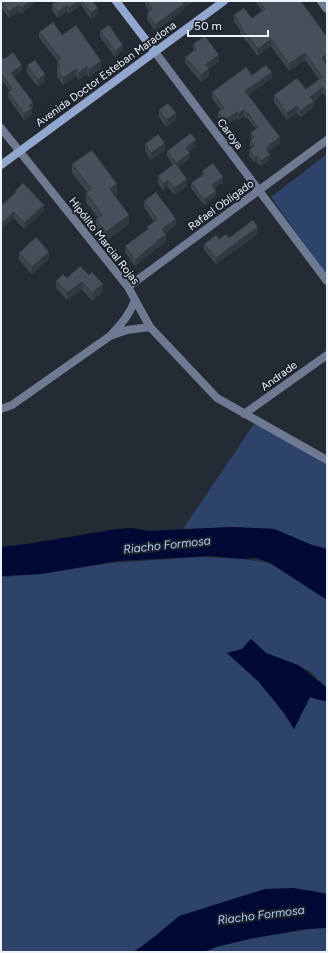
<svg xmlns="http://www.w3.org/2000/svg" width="328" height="953" viewBox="0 0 328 953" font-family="Figtree,sans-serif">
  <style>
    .green { fill: #2e436a }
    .water { fill: #000834 }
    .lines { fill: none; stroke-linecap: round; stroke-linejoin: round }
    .street { stroke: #6d7a91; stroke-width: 8 }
    .secondary { stroke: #92a7cd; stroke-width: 8 }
    .wall { fill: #3e444e }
    .shaded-wall { fill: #323740 }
    .building { fill: #484f5b; stroke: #323740 }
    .labels { text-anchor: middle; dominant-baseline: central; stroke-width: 4; stroke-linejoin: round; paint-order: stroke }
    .street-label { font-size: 11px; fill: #eef2fa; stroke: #1b212b }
    .water-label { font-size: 12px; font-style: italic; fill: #b0caf8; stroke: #1b212b }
  </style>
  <rect width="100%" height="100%" fill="#252b35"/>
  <path class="green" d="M327 154V276L271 197Z
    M256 421 327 460V549L312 545 274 529 239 527 183 529Z
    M200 557 243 559 270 563 327 599V688L311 672 298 665 266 653 251 639 242 649 227 653 259 682 284 713 294 729 310 697 324 701H327V894L310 890 168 925 146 944 132 952H1V577L41 574 110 563Z
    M321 928H327V952H204C226 942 250 939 273 935 289 933 305 929 321 928Z"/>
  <path class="water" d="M230 527 274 529 312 545 327 549V600L270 563 257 558 243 559 210 556 118 561 41 574 1 576V547L27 544 117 529 132 528 148 531Z
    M251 639 266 653 298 665 327 688V701H324L310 697 294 729 284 713 259 682 227 653 242 649Z
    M294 888 327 894V928L305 929 254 938 216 947 204 952H134L158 934 179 916 265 889Z"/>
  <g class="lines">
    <path class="street" d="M321 1 327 9
      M155 52 327 281
      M1 128 128 287 150 327 217 398 327 460
      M128 287 327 140
      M112 334C122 323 130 314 135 300
      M1 409 12 405 110 336 127 330 150 327
      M244 414 327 355"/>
    <path class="secondary" d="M116 1 155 52
      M1 165 224 1"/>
  </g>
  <path class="wall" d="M1 1H34V4L21 14 19 11 9 18 1 7Z
    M57 1H93L98 14 91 19 81 5 69 14 67 11 58 18 52 10V4Z
    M144 1H194L184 8V10L155 31 147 19V13L149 11 145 5V3Z
    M256 1H301L325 62 327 65V98L323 93 314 101V108L300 117 297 113 287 120 274 102V95L306 89 319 79 305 60 289 71 271 46 258 56 240 33V30L234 22V15L252 18 262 11 256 3Z
    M100 31 123 50 115 57 100 37Z
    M39 32 62 35 101 68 89 77 87 74 79 80 76 76 63 85 57 77V62H58L39 38Z
    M193 44 219 61 209 69V76L201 82 185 63V57L193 51Z
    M1 56 4 59 22 70 14 77 33 108 32 109V114L24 120 8 98V92L10 91 1 79Z
    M27 65 45 81 38 87 27 73Z
    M252 75 272 78 248 95 280 143 268 152 270 160 261 166 257 162 255 163 249 156V150L251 148 250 146V140L251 139 250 133 256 129 248 119H247L244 116 238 120 237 118 225 126 218 118V112L221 110 212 98V92Z
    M159 110 176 120 166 127 159 117Z
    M145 144 165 150 151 160 145 151Z
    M196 146 188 151 190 159 178 167 187 186 174 195 168 187 163 191 158 183V176L173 165 167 156V151Z
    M72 164 117 193 115 195 129 224 106 241 96 228V219L98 218 86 202V193L87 192 72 173Z
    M202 171 223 182 214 189 216 196 204 205 191 188V183L202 175Z
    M15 191 44 211 24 229 14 218 1 230 15 193Z
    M144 201 176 225 165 233 166 241 135 266 125 252V246L147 230V227L154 222 144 207Z
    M258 234 216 264 204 250V244L219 239 229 238Z
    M19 253 49 259 32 274 19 260Z
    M80 266 103 291 92 301 82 289 67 300 56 288V281L67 278Z"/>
  <path class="shaded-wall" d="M31 1H34V4L21 14V8Z
    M79 1H81V5L69 14V8Z
    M185 1H194L184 8V10L155 31V25Z
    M19 5V11L9 18V12Z
    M67 5V11L58 18V12Z
    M98 8V14L91 19V13Z
    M271 39V46L258 56V49Z
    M123 45V50L115 57V51Z
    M305 53V60L289 71V64Z
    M327 54V61L322 65V58Z
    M219 55V61L206 71V64Z
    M101 61V68L89 77V70Z
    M22 65V70L11 79V73Z
    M87 67V74L79 80V73Z
    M76 69V76L63 85V78Z
    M209 69V76L201 82V75Z
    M272 72V78L245 97V91Z
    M45 74V81L38 87V80Z
    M323 87V93L310 103V97Z
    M314 101V108L300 117V111Z
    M33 102V108L32 109V114L24 120V114L30 105Z
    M297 106V113L287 120V113Z
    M244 110V116L238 120V114Z
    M237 112V118L225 126V120Z
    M176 113V120L166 127V120Z
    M248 113V119H247V114Z
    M280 137V143L268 152 266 149 267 147Z
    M196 140V146L186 153V148Z
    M165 143V150L151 160V153Z
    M190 153V159L176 169V163Z
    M270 154V160L261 166V161Z
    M257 156V162L255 163V158Z
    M223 177V182L212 191V185Z
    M187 179V186L174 195V188Z
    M168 180V187L163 191V184Z
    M117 184V193L110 198V189Z
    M216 191V196L204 205V200Z
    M44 205V211L24 229V223Z
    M14 212V218L1 230V224Z
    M129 215V224L106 241V232Z
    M176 219V225L162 235V229Z
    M258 227V234L216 264V258Z
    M166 234V241L135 266V260Z
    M2 235V242L1 243V236Z
    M49 252V259L32 274V267Z
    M82 282V289L67 300V293Z
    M103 284V291L92 301V293Z"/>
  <path class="building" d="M1 1H31L21 8 19 5 9 12Z
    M57 1H79L69 8 67 5 58 12 52 4Z
    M82 1H93L98 8 91 13Z
    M147 1H185L183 3 184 4 155 25 147 13 152 9Z
    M259 1H301L327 37V54L322 58 327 65V92L323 87 310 97 314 101 300 111 297 106 287 113 274 95 297 78 306 89 322 77 305 53 289 64 271 39 258 49 240 27 241 26 234 15 244 8 252 18 265 9Z
    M53 22 62 35 76 25 101 61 89 70 87 67 79 73 76 69 63 78 57 70 60 67 57 62 61 59 39 32Z
    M109 25 123 45 115 51 100 31Z
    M205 36 219 55 206 64 209 69 201 75 185 57 196 49 193 44Z
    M13 52 22 65 11 73 33 102 30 105 32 108 24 114 8 92 12 89 1 73V56L4 59Z
    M35 60 45 74 38 80 27 65Z
    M266 65 272 72 245 91 280 137 267 147 268 148 266 149 270 154 261 161 257 156 255 158 249 150 254 146 250 140 254 137 250 133 258 127 248 113 247 114 244 110 238 114 237 112 225 120 218 112 224 108 212 92 246 67 252 75Z
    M168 103 176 113 166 120 159 110Z
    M191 133 196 140 186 148 190 153 176 163 167 151Z
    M158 134 165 143 151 153 145 144Z
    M92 150 117 184 110 189 129 215 106 232 96 219 102 215 86 193 91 189 72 164Z
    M175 163 187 179 174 188 168 180 163 184 158 176Z
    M213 163 223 177 212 185 216 191 204 200 191 183 204 174 202 171Z
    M23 183 44 205 24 223 14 212 1 224V206L16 192 15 191Z
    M156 192 176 219 162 229 166 234 135 260 125 246 148 229 147 227 157 219 144 201Z
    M253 220 258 227 216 258 204 244 216 235 219 239 226 234 229 238Z
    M36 237 49 252 32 267 19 253Z
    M80 266 89 275 92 272 103 284 92 293 82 282 67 293 56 281 63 274 67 278Z"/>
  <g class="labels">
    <g class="street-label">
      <text transform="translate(106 74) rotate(-36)">Avenida Doctor Esteban Maradona</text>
      <text transform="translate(230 134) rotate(53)">Caroya</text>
      <text transform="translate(221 205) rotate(-36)">Rafael Obligado</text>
      <text transform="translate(104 241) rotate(52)">Hipólito Marcial Rojas</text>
      <text transform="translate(279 376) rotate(-36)">Andrade</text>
    </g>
    <g class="water-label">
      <text transform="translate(167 545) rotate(-6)">Riacho Formosa</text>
      <text transform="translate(261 915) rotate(-7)">Riacho Formosa</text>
    </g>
  </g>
  <rect width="328" height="953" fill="none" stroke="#eef2fa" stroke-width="4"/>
  <path d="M188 30v6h80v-6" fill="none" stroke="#eef2fa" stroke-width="2"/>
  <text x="194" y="30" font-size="12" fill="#eef2fa" stroke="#1b212b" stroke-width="3" paint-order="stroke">50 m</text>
</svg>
